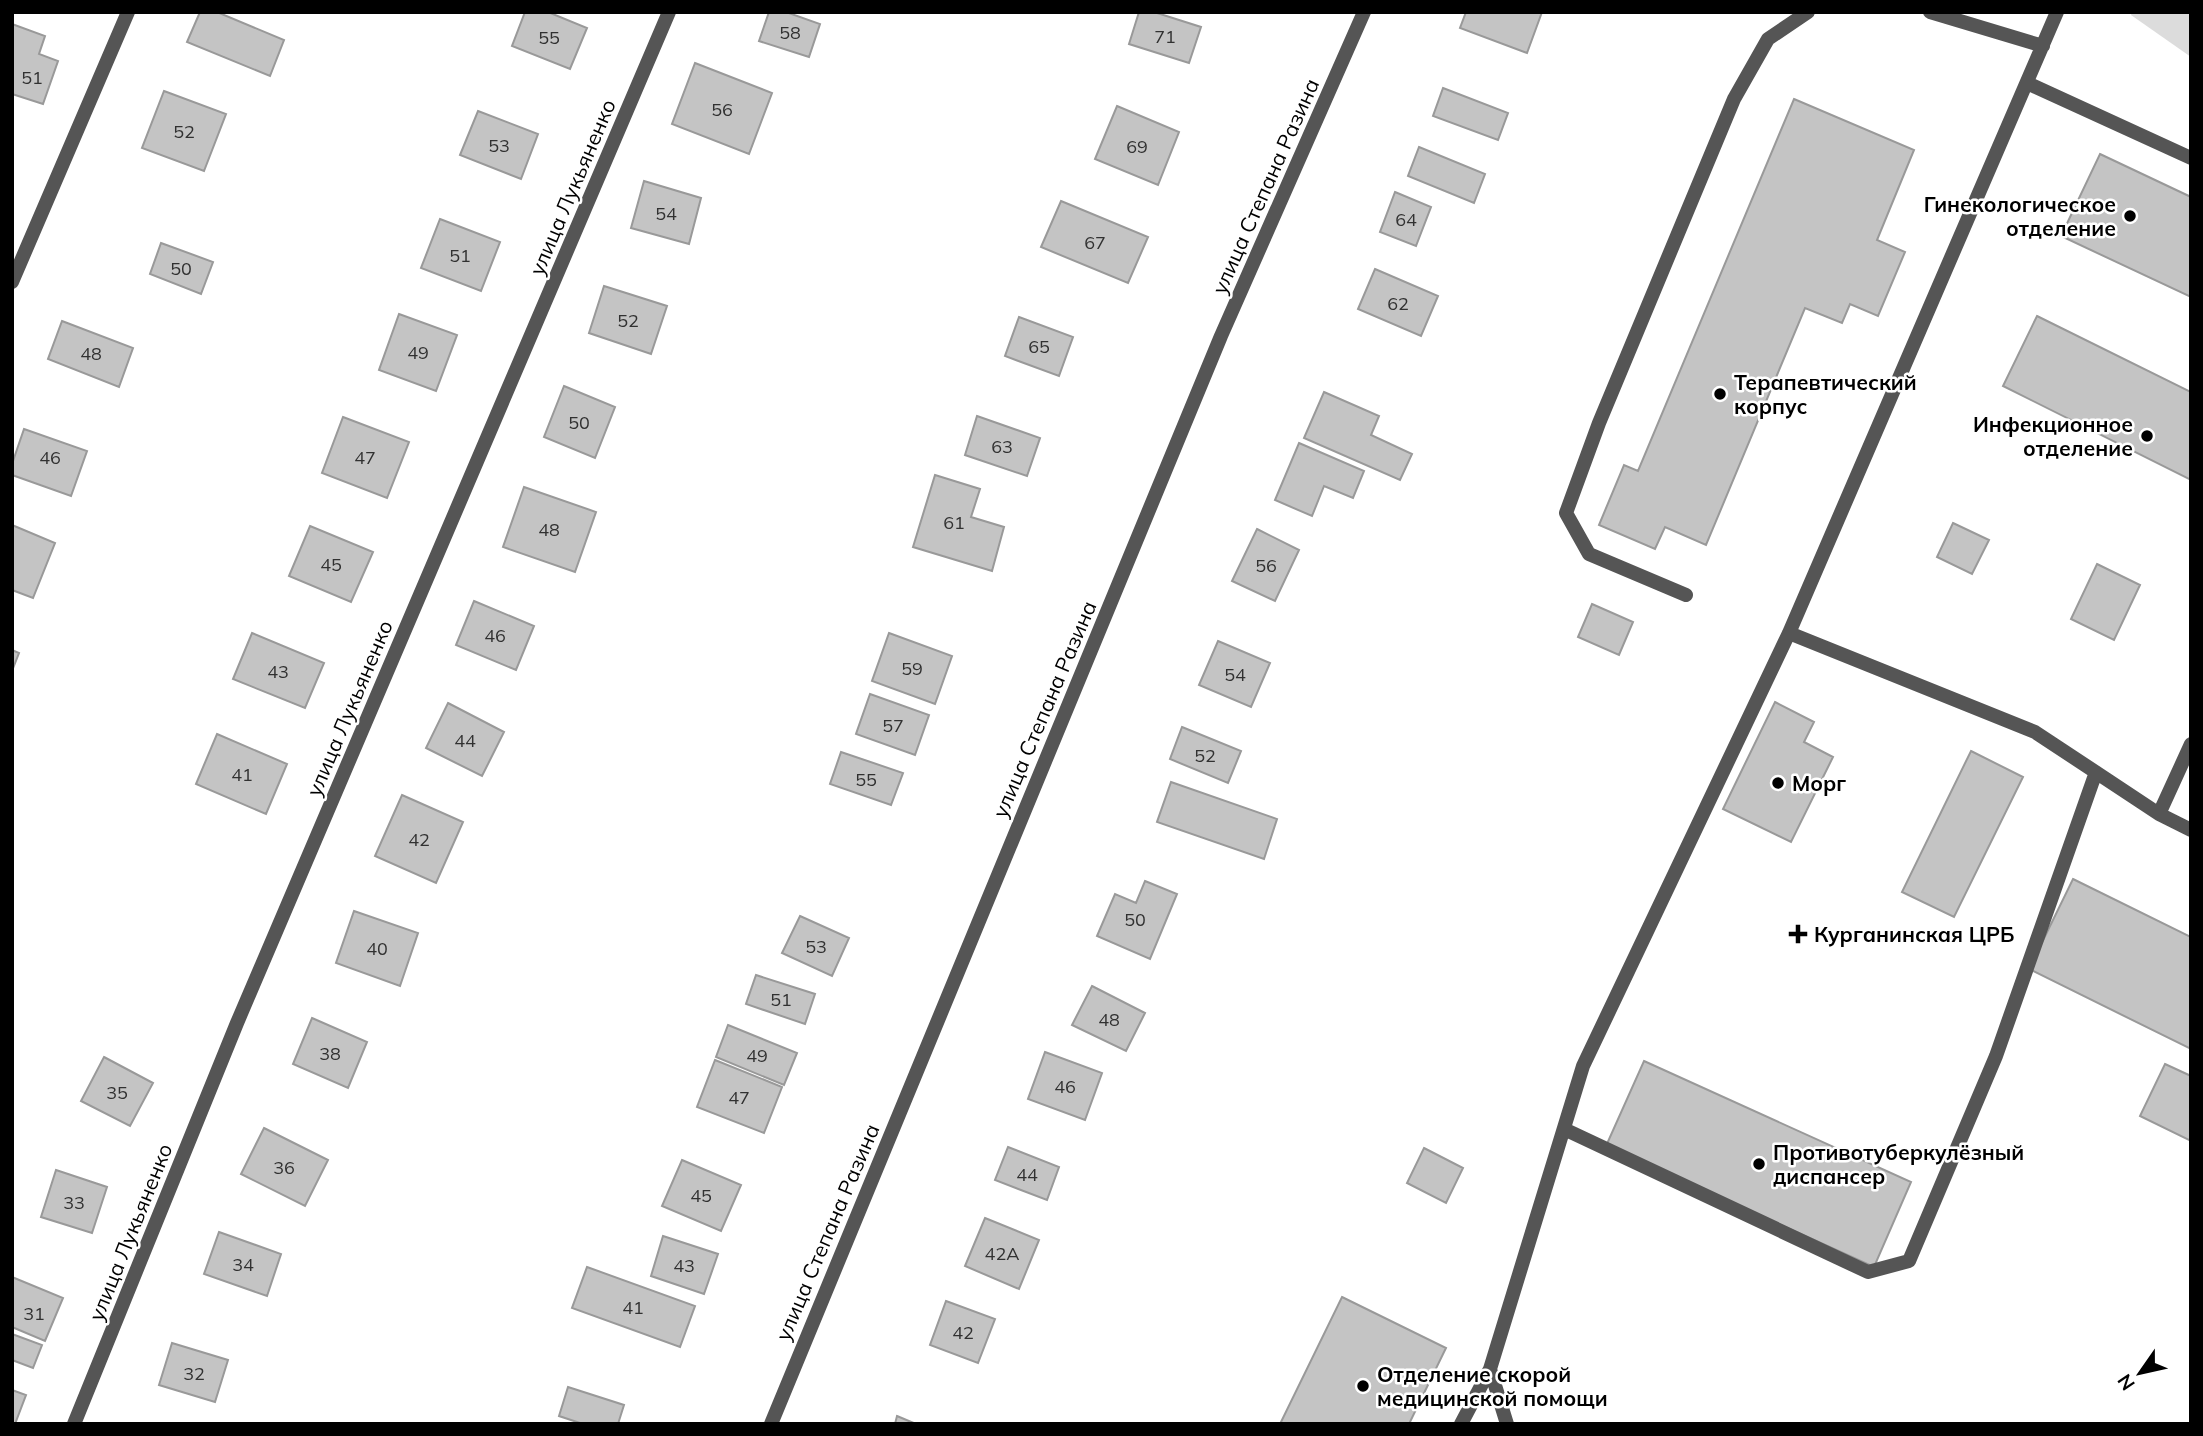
<svg xmlns="http://www.w3.org/2000/svg" width="2203" height="1436" viewBox="0 0 2203 1436" font-family="Mulish,sans-serif">
  <style>
    .green { fill: #dcdcdc }
    .building { fill: #c4c4c4; stroke: #999; stroke-width: 2 }
    .lines { fill: none; stroke-linecap: round; stroke-linejoin: round }
    .service { stroke: #555; stroke-width: 14 }
    .minor { stroke: #555; stroke-width: 14 }
    .poi-dot { fill: #000; stroke: #fff; stroke-width: 2.5 }
    .labels { text-anchor: middle; dominant-baseline: central; stroke-width: 5; stroke-linejoin: round; paint-order: stroke }
    .number-label { font-size: 18px; fill: #313131 }
    .street-label { font-size: 21px; fill: #000; stroke: #fff }
    .poi-label { font-size: 21px; font-weight: bold; fill: #000; stroke: #fff; text-anchor: start }
  </style>
  <rect width="100%" height="100%" fill="#fff"/>
  <path class="green" d="M2132 12H2191V57L2131 15Z"/>
  <path class="building" d="M200 12H217L284 40 270 76 187 42Z
    M525 12H548L587 28 570 69 512 46Z
    M769 12H786L820 24 809 57 759 41Z
    M1139 12H1154L1201 27 1189 63 1129 44Z
    M1466 12H1542L1527 53 1460 28Z
    M12 24 45 36 39 54 58 61 43 104 12 94Z
    M695 63 772 93 749 154 672 124Z
    M1443 88 1508 113 1498 140 1433 116Z
    M164 91 226 114 204 171 142 148Z
    M1794 99 1914 150 1877 240 1905 252 1878 316 1850 304 1842 323 1805 308 1706 545 1665 527 1655 549 1599 525 1624 465 1638 471Z
    M1117 106 1179 132 1158 185 1095 159Z
    M478 111 538 134 521 179 460 155Z
    M1419 147 1485 174 1474 203 1408 176Z
    M2100 154 2191 197V297L2061 236Z
    M644 181 701 198 689 244 631 228Z
    M1395 192 1431 207 1416 246 1380 232Z
    M1061 201 1148 237 1128 283 1041 247Z
    M440 219 500 242 481 291 421 268Z
    M161 243 213 262 201 294 150 274Z
    M1375 269 1438 296 1421 336 1358 309Z
    M604 286 667 306 651 354 589 333Z
    M399 314 457 335 436 391 379 370Z
    M2037 316 2191 392V480L2003 386Z
    M1019 317 1073 337 1059 376 1005 356Z
    M62 321 133 348 119 387 48 359Z
    M564 386 615 407 595 458 544 437Z
    M1324 392 1379 416 1371 435 1412 454 1400 480 1304 438Z
    M977 416 1040 438 1027 476 965 455Z
    M343 417 409 442 387 498 322 473Z
    M24 429 87 451 71 496 12 475V464Z
    M1299 443 1364 471 1353 498 1324 486 1312 516 1275 500Z
    M935 475 980 489 971 517 1004 527 992 571 913 547Z
    M524 487 596 512 575 572 503 547Z
    M1953 523 1989 540 1972 574 1937 557Z
    M12 525 55 543 33 598 12 590Z
    M310 526 373 552 351 602 289 576Z
    M1257 529 1299 550 1275 601 1232 581Z
    M2097 564 2140 585 2114 640 2071 619Z
    M474 601 534 626 516 670 456 645Z
    M1592 604 1633 622 1619 655 1578 637Z
    M252 633 324 663 305 708 233 679Z
    M889 633 952 656 935 704 872 681Z
    M1218 641 1270 663 1251 707 1199 685Z
    M12 650 19 653 12 671Z
    M870 694 929 715 915 755 856 734Z
    M1775 702 1814 722 1804 742 1833 757 1791 842 1723 809Z
    M448 703 504 732 482 776 426 748Z
    M1182 727 1241 751 1228 783 1170 759Z
    M217 734 287 764 266 814 196 784Z
    M1971 751 2023 777 1954 917 1902 892Z
    M841 752 903 773 891 805 830 784Z
    M1171 782 1277 819 1264 859 1157 822Z
    M402 795 463 822 436 883 375 856Z
    M2073 879 2191 937V1049L2029 969Z
    M1145 881 1177 894 1150 959 1097 936 1115 894 1136 903Z
    M354 911 418 933 400 986 336 963Z
    M800 916 849 938 832 976 782 953Z
    M756 975 815 994 805 1024 746 1004Z
    M1092 986 1145 1013 1126 1051 1072 1025Z
    M312 1018 367 1042 348 1088 293 1064Z
    M728 1025 797 1053 784 1085 716 1057Z
    M1045 1052 1102 1073 1085 1120 1028 1099Z
    M104 1057 153 1083 130 1126 81 1101Z
    M715 1060 782 1087 764 1133 697 1107Z
    M1644 1061 1911 1182 1874 1267 1606 1146Z
    M2165 1064 2191 1076V1141L2140 1116Z
    M264 1128 328 1160 305 1206 241 1174Z
    M1008 1147 1059 1167 1047 1200 995 1180Z
    M1424 1148 1463 1168 1446 1203 1407 1183Z
    M682 1160 741 1185 721 1231 662 1206Z
    M56 1170 107 1187 92 1233 41 1217Z
    M985 1218 1039 1240 1019 1289 965 1266Z
    M219 1232 281 1254 267 1296 204 1274Z
    M663 1236 718 1254 704 1294 651 1276Z
    M587 1267 695 1306 680 1347 572 1308Z
    M12 1277 63 1298 45 1341 12 1327Z
    M1342 1297 1446 1348 1409 1424H1280Z
    M946 1301 995 1319 978 1363 930 1345Z
    M12 1334 42 1345 33 1368 12 1360Z
    M172 1343 228 1360 215 1402 159 1385Z
    M568 1387 624 1405 618 1424H583L559 1416Z
    M12 1390 26 1395 15 1424H12Z
    M897 1416 916 1424H895Z"/>
  <g class="lines">
    <path class="service" d="M1930 12 2043 46
      M2027 83 2191 158
      M1686 595 1589 554 1566 513 1599 423 1734 99 1768 39 1808 12
      M1789 633 2035 732 2159 814 2191 830
      M2159 814 2191 744
      M1564 1129 1868 1272 1909 1261 1996 1056 2096 772
      M1490 1369 1507 1424
      M1461 1424 1490 1369 1583 1066 1789 633 2057 12"/>
    <path class="minor" d="M12 282 128 12
      M74 1424 237 1023 669 12
      M771 1424 1221 336 1364 12"/>
  </g>
  <g class="poi-dot">
    <circle cx="2130" cy="216" r="7"/>
    <circle cx="1720" cy="394" r="7"/>
    <circle cx="2147" cy="436" r="7"/>
    <circle cx="1778" cy="783" r="7"/>
    <path d="M1794.5 923.5h7v7h7v7h-7v7h-7v-7h-7v-7h7z"/>
    <circle cx="1759" cy="1164" r="7"/>
    <circle cx="1363" cy="1386" r="7"/>
  </g>
  <g class="labels">
    <g class="number-label">
      <text x="790" y="32">58</text>
      <text x="1165" y="36">71</text>
      <text x="549" y="37">55</text>
      <text x="32" y="77">51</text>
      <text x="722" y="109">56</text>
      <text x="184" y="131">52</text>
      <text x="499" y="145">53</text>
      <text x="1137" y="146">69</text>
      <text x="666" y="213">54</text>
      <text x="1406" y="219">64</text>
      <text x="1095" y="242">67</text>
      <text x="460" y="255">51</text>
      <text x="181" y="268">50</text>
      <text x="1398" y="303">62</text>
      <text x="628" y="320">52</text>
      <text x="1039" y="346">65</text>
      <text x="418" y="352">49</text>
      <text x="91" y="353">48</text>
      <text x="579" y="422">50</text>
      <text x="1002" y="446">63</text>
      <text x="50" y="457">46</text>
      <text x="365" y="457">47</text>
      <text x="954" y="522">61</text>
      <text x="549" y="529">48</text>
      <text x="331" y="564">45</text>
      <text x="1266" y="565">56</text>
      <text x="495" y="635">46</text>
      <text x="912" y="668">59</text>
      <text x="278" y="671">43</text>
      <text x="1235" y="674">54</text>
      <text x="893" y="725">57</text>
      <text x="465" y="740">44</text>
      <text x="1205" y="755">52</text>
      <text x="242" y="774">41</text>
      <text x="866" y="779">55</text>
      <text x="419" y="839">42</text>
      <text x="1135" y="919">50</text>
      <text x="816" y="946">53</text>
      <text x="377" y="948">40</text>
      <text x="781" y="999">51</text>
      <text x="1109" y="1019">48</text>
      <text x="330" y="1053">38</text>
      <text x="757" y="1055">49</text>
      <text x="1065" y="1086">46</text>
      <text x="117" y="1092">35</text>
      <text x="739" y="1097">47</text>
      <text x="284" y="1167">36</text>
      <text x="1027" y="1174">44</text>
      <text x="701" y="1195">45</text>
      <text x="74" y="1202">33</text>
      <text x="1002" y="1253">42А</text>
      <text x="243" y="1264">34</text>
      <text x="684" y="1265">43</text>
      <text x="633" y="1307">41</text>
      <text x="34" y="1313">31</text>
      <text x="963" y="1332">42</text>
      <text x="194" y="1373">32</text>
    </g>
    <g class="street-label">
      <text transform="translate(1265 186) rotate(-66)">улица Степана Разина</text>
      <text transform="translate(572 187) rotate(-67)">улица Лукьяненко</text>
      <text transform="translate(349 708) rotate(-67)">улица Лукьяненко</text>
      <text transform="translate(1044 709) rotate(-67)">улица Степана Разина</text>
      <text transform="translate(130 1232) rotate(-68)">улица Лукьяненко</text>
      <text transform="translate(827 1232) rotate(-67)">улица Степана Разина</text>
    </g>
    <g class="poi-label">
      <text x="2116" y="204" text-anchor="end">Гинекологическое<tspan x="2116" dy="24">отделение</tspan></text>
      <text x="1734" y="382">Терапевтический<tspan x="1734" dy="24">корпус</tspan></text>
      <text x="2133" y="424" text-anchor="end">Инфекционное<tspan x="2133" dy="24">отделение</tspan></text>
      <text x="1792" y="783">Морг</text>
      <text x="1814" y="934">Курганинская ЦРБ</text>
      <text x="1773" y="1152">Противотуберкулёзный<tspan x="1773" dy="24">диспансер</tspan></text>
      <text x="1377" y="1374">Отделение скорой<tspan x="1377" dy="24">медицинской помощи</tspan></text>
    </g>
  </g>
  <rect width="2203" height="1436" fill="none" stroke="#000000" stroke-width="28"/>
  <g transform="translate(2140 1373) rotate(236)" stroke="#ffffff" stroke-width="5" paint-order="stroke">
  <path d="M0-5L12 26L0 18L-12 26Z" fill="#000000"/>
  <text y="-10" font-size="19" font-weight="bold" text-anchor="middle" fill="#000000">N</text>
  </g>
</svg>
